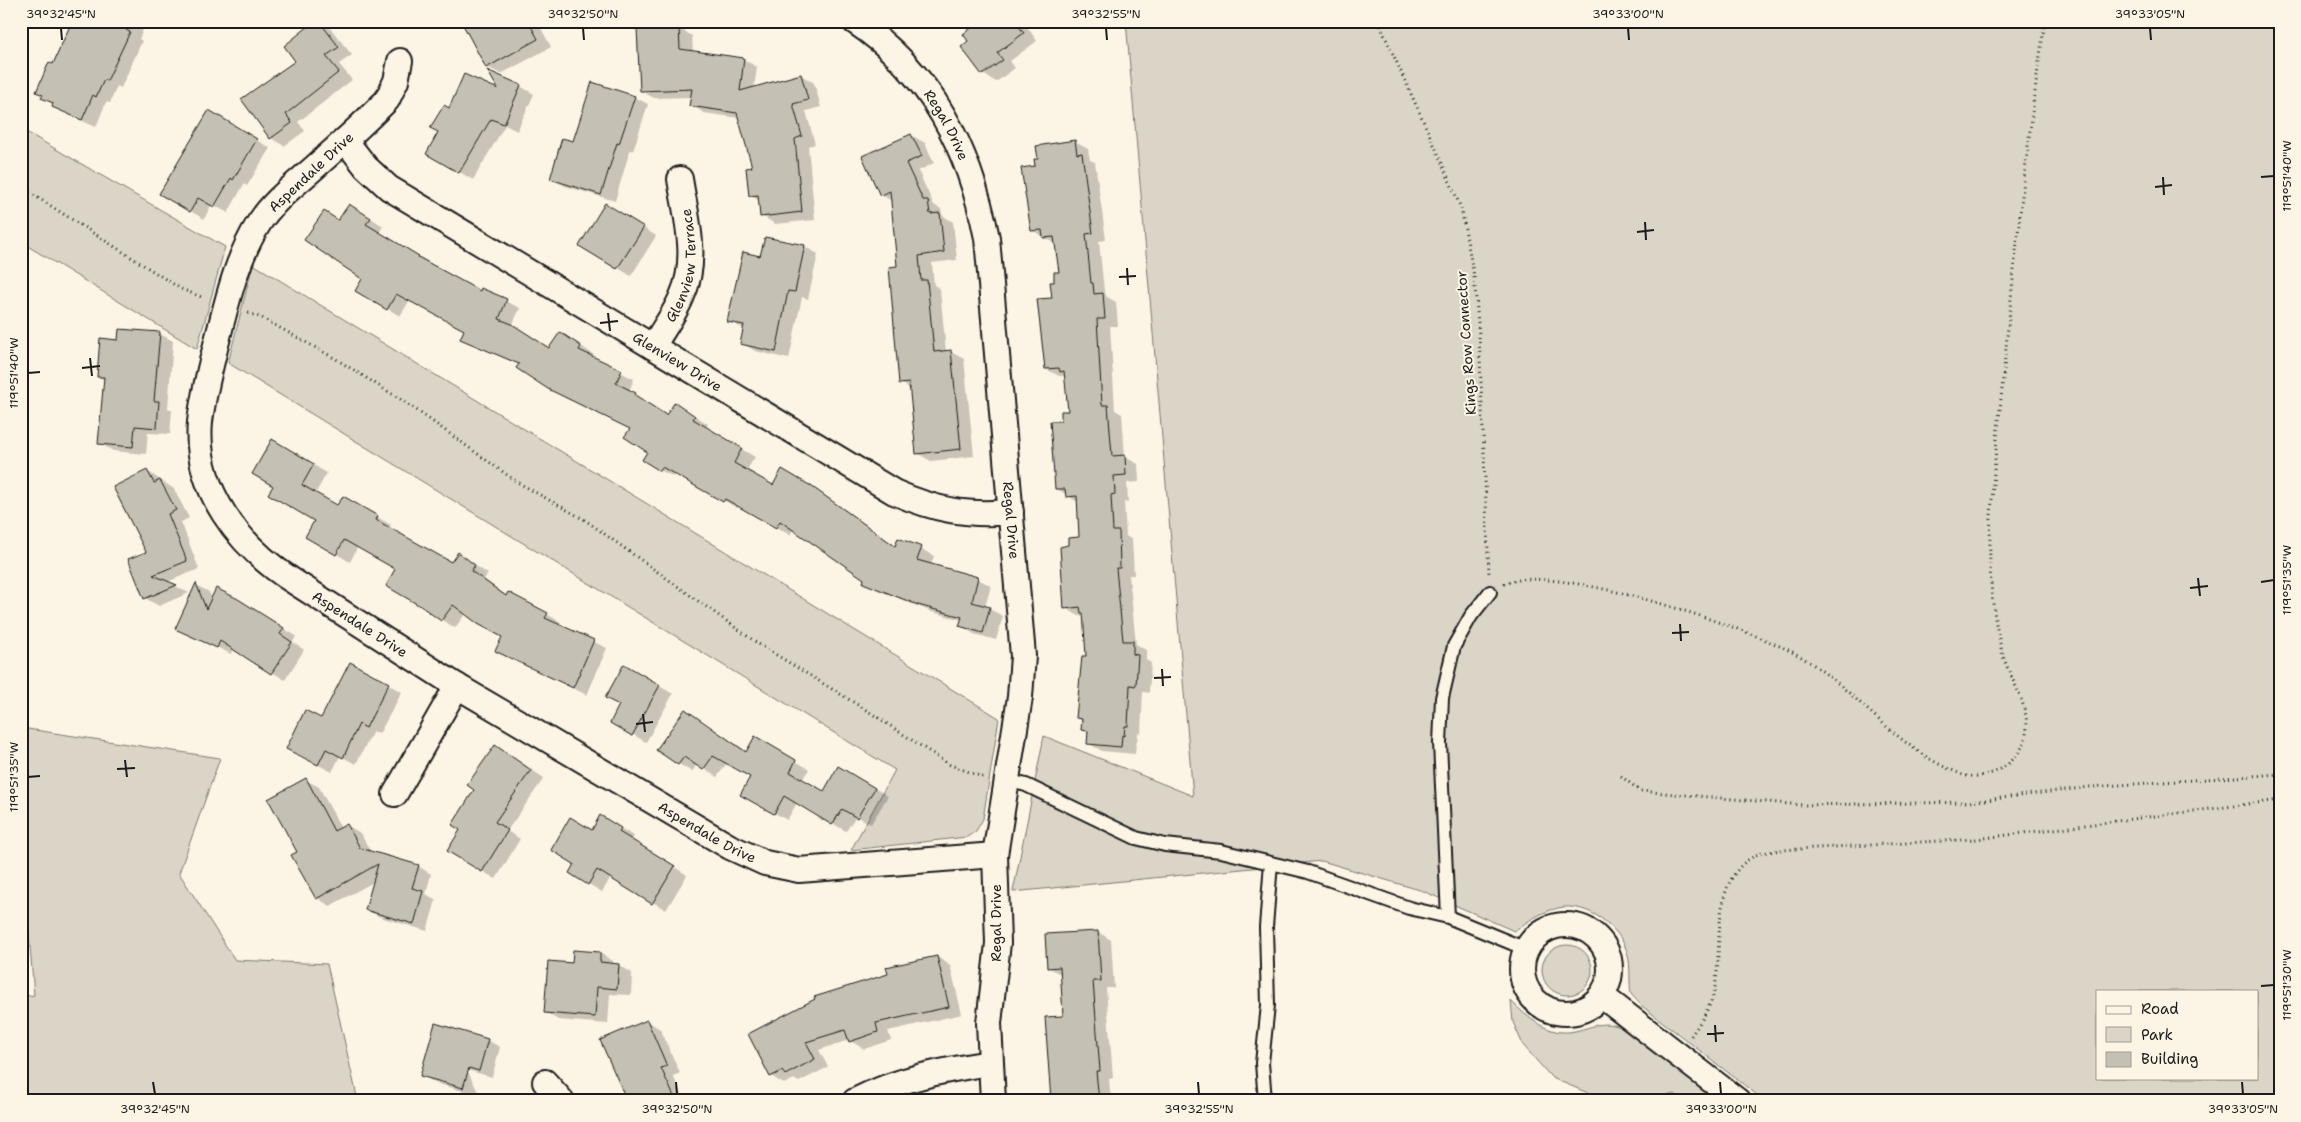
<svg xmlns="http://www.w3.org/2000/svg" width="2301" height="1122" viewBox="0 0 2301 1122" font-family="'Shantell Sans',sans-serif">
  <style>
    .green { fill: #dbd5c8; stroke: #7c7872; fill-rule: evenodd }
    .shadow { fill: #0003 }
    .building { fill: #c4c0b3; stroke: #1c1c1c }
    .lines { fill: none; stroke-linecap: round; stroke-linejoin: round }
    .service-casing { stroke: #1c1c1c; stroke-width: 16 }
    .minor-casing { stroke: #1c1c1c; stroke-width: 28 }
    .path { stroke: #1c1c1c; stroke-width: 3; stroke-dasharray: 1 4; stroke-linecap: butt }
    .service { stroke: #fcf5e5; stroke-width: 12 }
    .minor { stroke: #fcf5e5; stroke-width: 24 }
    .ticks { fill: none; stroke: #1c1c1c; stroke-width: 2 }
    .labels { text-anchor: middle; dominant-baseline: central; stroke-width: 4; stroke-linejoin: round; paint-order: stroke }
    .street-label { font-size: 14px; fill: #1c1c1c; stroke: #fcf5e5 }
    .neatline { fill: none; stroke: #1c1c1c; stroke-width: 2 }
    .ticks-label { font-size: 12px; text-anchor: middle; fill: #1c1c1c }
  </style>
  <rect width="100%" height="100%" fill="#fcf5e5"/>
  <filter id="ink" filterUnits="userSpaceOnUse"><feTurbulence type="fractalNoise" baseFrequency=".02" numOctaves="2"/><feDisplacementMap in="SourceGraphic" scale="10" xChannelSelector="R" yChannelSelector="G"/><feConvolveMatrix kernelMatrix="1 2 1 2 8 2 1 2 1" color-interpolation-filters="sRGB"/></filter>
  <g filter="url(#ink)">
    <path class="green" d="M1126 21H2280V1101H1765L1642 1006 1631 994C1629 982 1631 967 1628 955 1622 928 1587 901 1558 908 1541 912 1528 921 1514 931L1423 891 1322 861 1013 892 1044 736 1193 796ZM2097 991H2257V1078H2097Z
      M21 129 225 247 197 349 21 242Z
      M253 264 999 718 983 819 976 831 967 837 851 850 895 770 228 363Z
      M21 728 220 758 179 873 235 960 327 964 358 1101H21V997L34 995 21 838Z
      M1542 970a25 25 0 1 1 50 0a25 25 0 1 1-50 0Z
      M1511 1001C1528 1018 1549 1037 1575 1031 1597 1026 1601 1020 1624 1028L1718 1101H1683L1675 1094 1638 1099 1605 1100 1552 1078 1523 1045 1513 1022Z"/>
    <path class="shadow" d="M73 21H147L139 39 142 41 121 88 117 86 110 103 106 102 96 127 67 114 43 97Z
      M319 21 331 29 352 55 339 64 352 80 298 122 305 131 284 146 271 138 297 61Z
      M462 21H537L551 47 501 74 487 67Z
      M959 21H1023L1037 41 1010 61 1015 68 996 82 983 74 963 47 970 42V31Z
      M679 28 692 36 693 52 743 59 757 67 754 88 801 75 814 83 821 107 806 111 815 144 808 146 815 220 775 224 762 216 760 201 750 195 754 168 740 118 704 113 691 105 692 97 654 98 641 91Z
      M520 86 534 94 517 131 505 125 473 180 428 153 450 110Z
      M634 97 648 104 633 151 630 150 615 201 565 186 551 178 574 143Z
      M209 112 270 148 247 186 244 184 228 213 212 204 204 219 161 194Z
      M911 135 925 143 934 163 918 171 934 205 941 209 942 215 953 222 957 260 932 263 934 285 940 289 946 352H951L964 359 974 456 931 461 917 453 911 389 900 383 898 267 892 201 881 195Z
      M1075 142 1088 149 1090 160 1095 162 1106 240 1099 241 1104 291 1107 297 1116 302 1118 326H1110L1115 410 1122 414 1125 457 1138 464 1139 482 1127 483 1128 502H1124L1126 536 1132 540 1134 575H1129L1136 644 1146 650V660L1151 663 1149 693 1143 692 1141 733H1138L1137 743 1136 742 1135 754 1102 751 1088 743 1089 733 1083 730V721L1077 718 1088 658 1084 616H1079L1065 608 1070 546 1081 538 1079 503 1056 488 1063 422 1069 412 1066 376H1059L1046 369 1055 283 1060 273 1056 244 1032 230 1037 167Z
      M619 212 656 236 631 276 581 245Z
      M363 213 383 226 379 233 432 264 431 266 481 293 482 290 520 308 512 326 550 349 574 341 594 355 592 358 634 379 629 391 667 416 675 403 708 424 706 428 755 457 746 471 773 487 782 471 825 496 896 546 921 549 934 556 931 565 978 579 991 586 985 607 1003 616 996 640 974 634 961 626 962 620 932 612 878 590 864 582 866 578 794 528 790 535 739 505 737 508 676 473 674 477 660 470 631 429 549 388 520 365 462 339 465 330 410 300 400 316 356 290 364 278 339 221Z
      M804 246 818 254 808 299 802 297 789 359 755 351 742 343 744 329 729 321 761 257Z
      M120 330 160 334 173 341 168 408 172 410 170 434 148 433 146 454 113 451 99 443 105 380 98 376 119 341Z
      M272 441 327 473 315 494 338 507 343 497 391 525 389 528 452 563 458 554 488 574 484 579 507 596 508 593 561 622 559 626 607 648 587 695 496 651 504 637 466 613 455 628 442 620 424 606 396 569 358 546 350 562 307 536 316 521 275 486Z
      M147 471 174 489 189 518 181 522 199 569 167 582 189 593 159 606 145 598 148 552Z
      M196 585 209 592 212 599 252 608 296 636 293 642 304 650 285 680 233 648 231 654 177 628Z
      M350 664 402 692 379 734 373 731 356 764 340 756 332 772 288 749 322 720Z
      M625 666 673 694 646 742 611 722 621 705Z
      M685 711 748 752 756 738 809 769 802 780 824 792 839 767 888 796 871 824 856 816 846 831 797 803 787 820 755 802 752 777 727 763 717 777 697 764 692 772 679 764Z
      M496 746 544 778 507 831 520 839 496 879 482 871 461 830 476 790Z
      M306 780 319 787 341 828 347 825 360 833 371 852 418 866 431 874 426 894 436 900 427 931 380 917 366 909 375 881 330 906 317 898 298 852Z
      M600 817 634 836 632 840 687 875 666 910 611 877 602 892 570 873Z
      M1098 932 1111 940 1114 988H1106L1113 1078 1109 1079 1111 1101H1045L1044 1094 1052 1093 1064 1017 1062 975 1048 967Z
      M600 953 613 961V964L619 965 632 973 631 995 610 994 608 1024 558 1020 545 1012 573 964Z
      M937 957 950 965 962 1014 888 1031 891 1040 864 1049 849 1040 819 1050 828 1067 799 1082 794 1079 784 1084 771 1076 750 1035 889 975Z
      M647 1021 660 1029 680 1073 673 1076 684 1098 687 1096 695 1101H628Z
      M487 1040 500 1047 492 1077 467 1070 480 1096 435 1083 422 1075Z"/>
    <path class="building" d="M72 21H130L126 30 130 32 107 81 104 80 96 97 93 95 82 120 52 107 53 103 41 98 43 95 36 92 49 62 53 64Z
      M315 21H319L339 47 326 56 339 72 286 114 292 123 270 139 241 99 295 61 284 46Z
      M461 21H528L538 39 486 68Z
      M981 21H1015L1024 33 997 53 1003 60 982 75 961 47 968 41 963 34Z
      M679 27 680 49 744 58 740 91 801 74 808 100 793 104 802 136 795 139 802 212 760 217 758 195 749 196 746 168 752 167 737 113 689 106 692 89 640 91 637 28Z
      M487 70 521 85 504 124 491 119 459 173 426 154 438 132 430 128 444 105 449 108 464 74 498 89Z
      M592 82 635 96 619 144 617 143 601 195 550 179 562 138 573 141Z
      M209 110 257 139 233 180 231 178 214 207 198 198 190 212 159 194Z
      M911 134 922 156 906 163 923 200H928L930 214 940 213 944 252 919 256 921 280H927L934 352 951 350 961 449 916 454 909 383 899 384 889 267 897 266 890 191 880 196 862 156Z
      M1075 140 1077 154 1082 153 1093 233 1086 234 1091 283H1093L1094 294 1103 293 1105 319H1097L1102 405H1108L1112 456 1125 455 1126 475 1114 476 1115 494 1111 495 1113 531H1119L1120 568H1116L1123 641H1133V654L1138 655 1136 686 1130 685 1128 726H1125L1124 736 1122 735 1121 747 1087 744 1088 731 1081 730 1082 719 1076 718 1082 656H1086L1083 613H1081L1080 607 1064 609 1060 547 1068 545V538L1079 537 1077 496 1066 497 1065 489H1055L1050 421H1061V411H1068L1064 371 1060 372 1059 368 1045 369 1037 299 1052 298 1050 282H1054V272H1059L1054 237 1043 238 1042 230 1031 231 1021 168 1035 166 1034 159H1038L1036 146Z
      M605 203 644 227 617 269 579 246Z
      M349 204 371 218 366 224 419 256 418 257 480 291 481 288 507 299 499 319 512 324 549 348 560 332 581 346 579 350 622 370 616 383 636 393 635 395 666 415 675 402 695 416 693 419 742 448 734 463 773 485 782 469 811 486 895 546 898 538 922 547 917 560 978 577 972 602 990 607 983 633 959 626 962 617 918 605 863 583 864 579 780 521 776 528 725 499 723 502 662 467 660 471 642 460 647 452 624 437 630 429 548 389 516 368 519 364 460 339 464 330 396 294 387 310 355 291 362 279 304 240 324 211 338 220Z
      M765 237 805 245 795 292 788 291 776 352 740 344 744 325 727 322 743 252 760 256Z
      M119 329 160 332 154 401H159L157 428 135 426 133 447 98 444 104 377H97L100 338 118 340Z
      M272 439 314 464 302 485 337 505 343 496 378 516 376 520 451 562 458 552 475 565 471 571 506 596 508 592 548 613 545 618 594 640 573 688 495 651 502 637 478 624 453 605 441 621 422 607 386 586 395 569 344 540 336 555 305 537 314 521 268 494 273 486 252 474Z
      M147 470 154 483 160 480 176 510 168 514 187 561 153 575 177 585 144 599 128 559 146 552 113 487Z
      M196 583 206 609 216 588 238 599 284 628 280 634 292 642 271 674 220 641 217 648 175 629Z
      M350 662 389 683 366 728 359 724 343 758 326 749 318 765 286 749 305 710 321 718Z
      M624 664 660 685 632 736 610 723 619 705 605 698Z
      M685 709 746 752 755 736 796 760 790 772 824 791 838 766 875 788 857 818 842 809 832 825 784 796 774 814 740 795 750 777 713 756 703 770 684 757 678 765 656 750Z
      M495 745 531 770 495 822 508 830 482 872 447 851 460 830 452 825 474 790 467 785Z
      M306 778 334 831 347 824 360 848 419 865 412 888 423 891 414 924 365 910 378 864 316 899 291 855 297 852 268 799Z
      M600 815 621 828 619 832 675 866 652 904 597 870 588 885 569 873 574 864 551 850 570 817 592 830Z
      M1098 931 1101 981H1093L1100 1071H1096L1099 1101H1051L1045 1017 1063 1016 1060 967 1047 968 1045 934Z
      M573 950 600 952V962L619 964 617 989 597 987 595 1017 544 1013 548 961 572 963Z
      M937 956 949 1007 876 1023 878 1032 849 1042 845 1030 806 1042 815 1059 785 1075 782 1071 770 1077 748 1034 815 999 814 997 888 974 886 967Z
      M647 1020 667 1066 661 1068 676 1101H627L600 1040Z
      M435 1023 488 1039 479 1071 469 1068 463 1088 420 1076Z"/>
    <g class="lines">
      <defs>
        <path id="service" d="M1006 780 1026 785 1136 838 1165 845 1221 851 1308 872 1409 908 1448 917 1526 949
          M1448 917 1440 743 1442 698 1454 646 1471 616 1490 592
          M1265 1101 1262 1063 1268 1005 1266 927 1271 863"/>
        <g id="minor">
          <path id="s1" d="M854 21C932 73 969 148 987 238L1023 656 1020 697 995 855 998 943 989 1023 993 1101"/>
          <path id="s2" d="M400 61 396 81 387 100C364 123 340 145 315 167 296 184 273 201 259 223 237 258 228 298 218 337 211 365 203 394 200 422 194 490 240 547 293 581L457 686 730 847 765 863 799 870 995 855"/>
          <path id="s3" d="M345 140 366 167 389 188 894 492C935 510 966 516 1011 512"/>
          <path id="s4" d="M653 347C662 330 675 314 682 296 699 259 686 217 680 179"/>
          <path d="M395 794 457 686"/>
          <circle cx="1566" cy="969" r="44"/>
          <path d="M1602 996 1738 1101"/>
          <path d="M545 1082 562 1101"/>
          <path d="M855 1101C897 1079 944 1070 990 1063"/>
        </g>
      </defs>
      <use href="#service" class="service-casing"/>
      <use href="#minor" class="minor-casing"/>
      <path class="path" d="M1378 21 1436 149 1461 208 1474 276 1479 334 1489 575
        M21 187 181 289 204 298
        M248 313 262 318 336 359 408 404 517 482 585 520 757 643 871 713 948 764 985 778
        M1504 584C1551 561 1749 628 1796 654 1852 685 1891 743 1949 769 1955 771 1961 775 1967 776 1993 779 2022 761 2026 734 2031 706 2009 679 2002 652 1993 616 1989 578 1990 541 1992 473 2001 404 2007 337 2018 231 2029 126 2045 21
        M1621 776 1640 791 1802 805 1969 802 2090 787 2280 774
        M1691 1036C1700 1023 1710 1008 1714 992 1724 949 1708 882 1754 856 1761 852 1772 852 1780 850L1976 839 2280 800"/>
      <use href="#service" class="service"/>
      <use href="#minor" class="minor"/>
    </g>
  </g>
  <path class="ticks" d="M61 28 62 40M583 28 584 40M1106 28 1107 40M1628 28 1629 40M2150 28 2151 40M2163 177 2164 195M2261 177 2274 176M2155 187 2172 185M1645 222 1646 240M1637 232 1654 230M1127 268 1128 285M1119 277 1136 276M608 313 610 331M600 323 618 321M90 358 92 376M82 368 100 366M28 373 40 372M2198 578 2200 596M2261 582 2274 580M2190 588 2208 586M1680 624 1681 641M1672 633 1689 632M1162 669 1163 686M1154 678 1171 677M643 714 645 732M636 724 653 722M125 760 127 777M117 769 135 768M28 777 40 776M2261 986 2274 985M1715 1025 1716 1042M1707 1034 1724 1033M153 1082 155 1094M676 1082 677 1094M1198 1082 1199 1094M1720 1082 1721 1094M2242 1082 2243 1094"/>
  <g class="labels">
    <g class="street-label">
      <text stroke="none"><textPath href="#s1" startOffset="141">Regal Drive</textPath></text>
      <text transform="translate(311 172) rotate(-43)">Aspendale Drive</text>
      <text stroke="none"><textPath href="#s4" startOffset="89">Glenview Terrace</textPath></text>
      <text transform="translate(1466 343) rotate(-94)">Kings Row Connector</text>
      <text stroke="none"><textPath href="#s3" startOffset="402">Glenview Drive</textPath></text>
      <text stroke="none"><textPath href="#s1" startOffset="545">Regal Drive</textPath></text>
      <text stroke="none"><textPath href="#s2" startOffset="701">Aspendale Drive</textPath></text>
      <text stroke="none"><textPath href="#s2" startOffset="1106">Aspendale Drive</textPath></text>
      <text transform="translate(996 923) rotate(-90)">Regal Drive</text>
    </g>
  </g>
  <rect width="2301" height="1122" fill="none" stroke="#fcf5e5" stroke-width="55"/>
  <rect x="2096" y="990" width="162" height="90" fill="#fcf5e5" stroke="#a29e95"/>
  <rect x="2106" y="1006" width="25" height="8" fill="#fcf5e5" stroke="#a29e95"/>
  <text x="2141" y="1014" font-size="15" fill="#1c1c1c">Road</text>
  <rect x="2106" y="1027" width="25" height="15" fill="#dbd5c8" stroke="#a29e95"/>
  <text x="2141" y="1040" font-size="15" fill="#1c1c1c">Park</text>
  <rect x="2106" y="1052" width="25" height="15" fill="#c4c0b3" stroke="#a29e95"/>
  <text x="2141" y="1064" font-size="15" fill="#1c1c1c">Building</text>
  <rect x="28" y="28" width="2246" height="1066" class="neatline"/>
  <g class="ticks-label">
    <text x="61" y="18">39°32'45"N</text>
    <text x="583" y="18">39°32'50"N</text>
    <text x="1106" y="18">39°32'55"N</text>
    <text x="1628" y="18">39°33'00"N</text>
    <text x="2150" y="18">39°33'05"N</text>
    <text transform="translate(2287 176) rotate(-90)" y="4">119°51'40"W</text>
    <text transform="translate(14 373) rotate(-90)" y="4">119°51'40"W</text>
    <text transform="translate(2287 580) rotate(-90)" y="4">119°51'35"W</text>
    <text transform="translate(14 777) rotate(-90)" y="4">119°51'35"W</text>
    <text transform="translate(2287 985) rotate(-90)" y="4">119°51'30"W</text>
    <text x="155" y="1113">39°32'45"N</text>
    <text x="677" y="1113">39°32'50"N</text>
    <text x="1199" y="1113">39°32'55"N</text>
    <text x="1721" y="1113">39°33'00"N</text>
    <text x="2243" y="1113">39°33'05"N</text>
  </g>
</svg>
